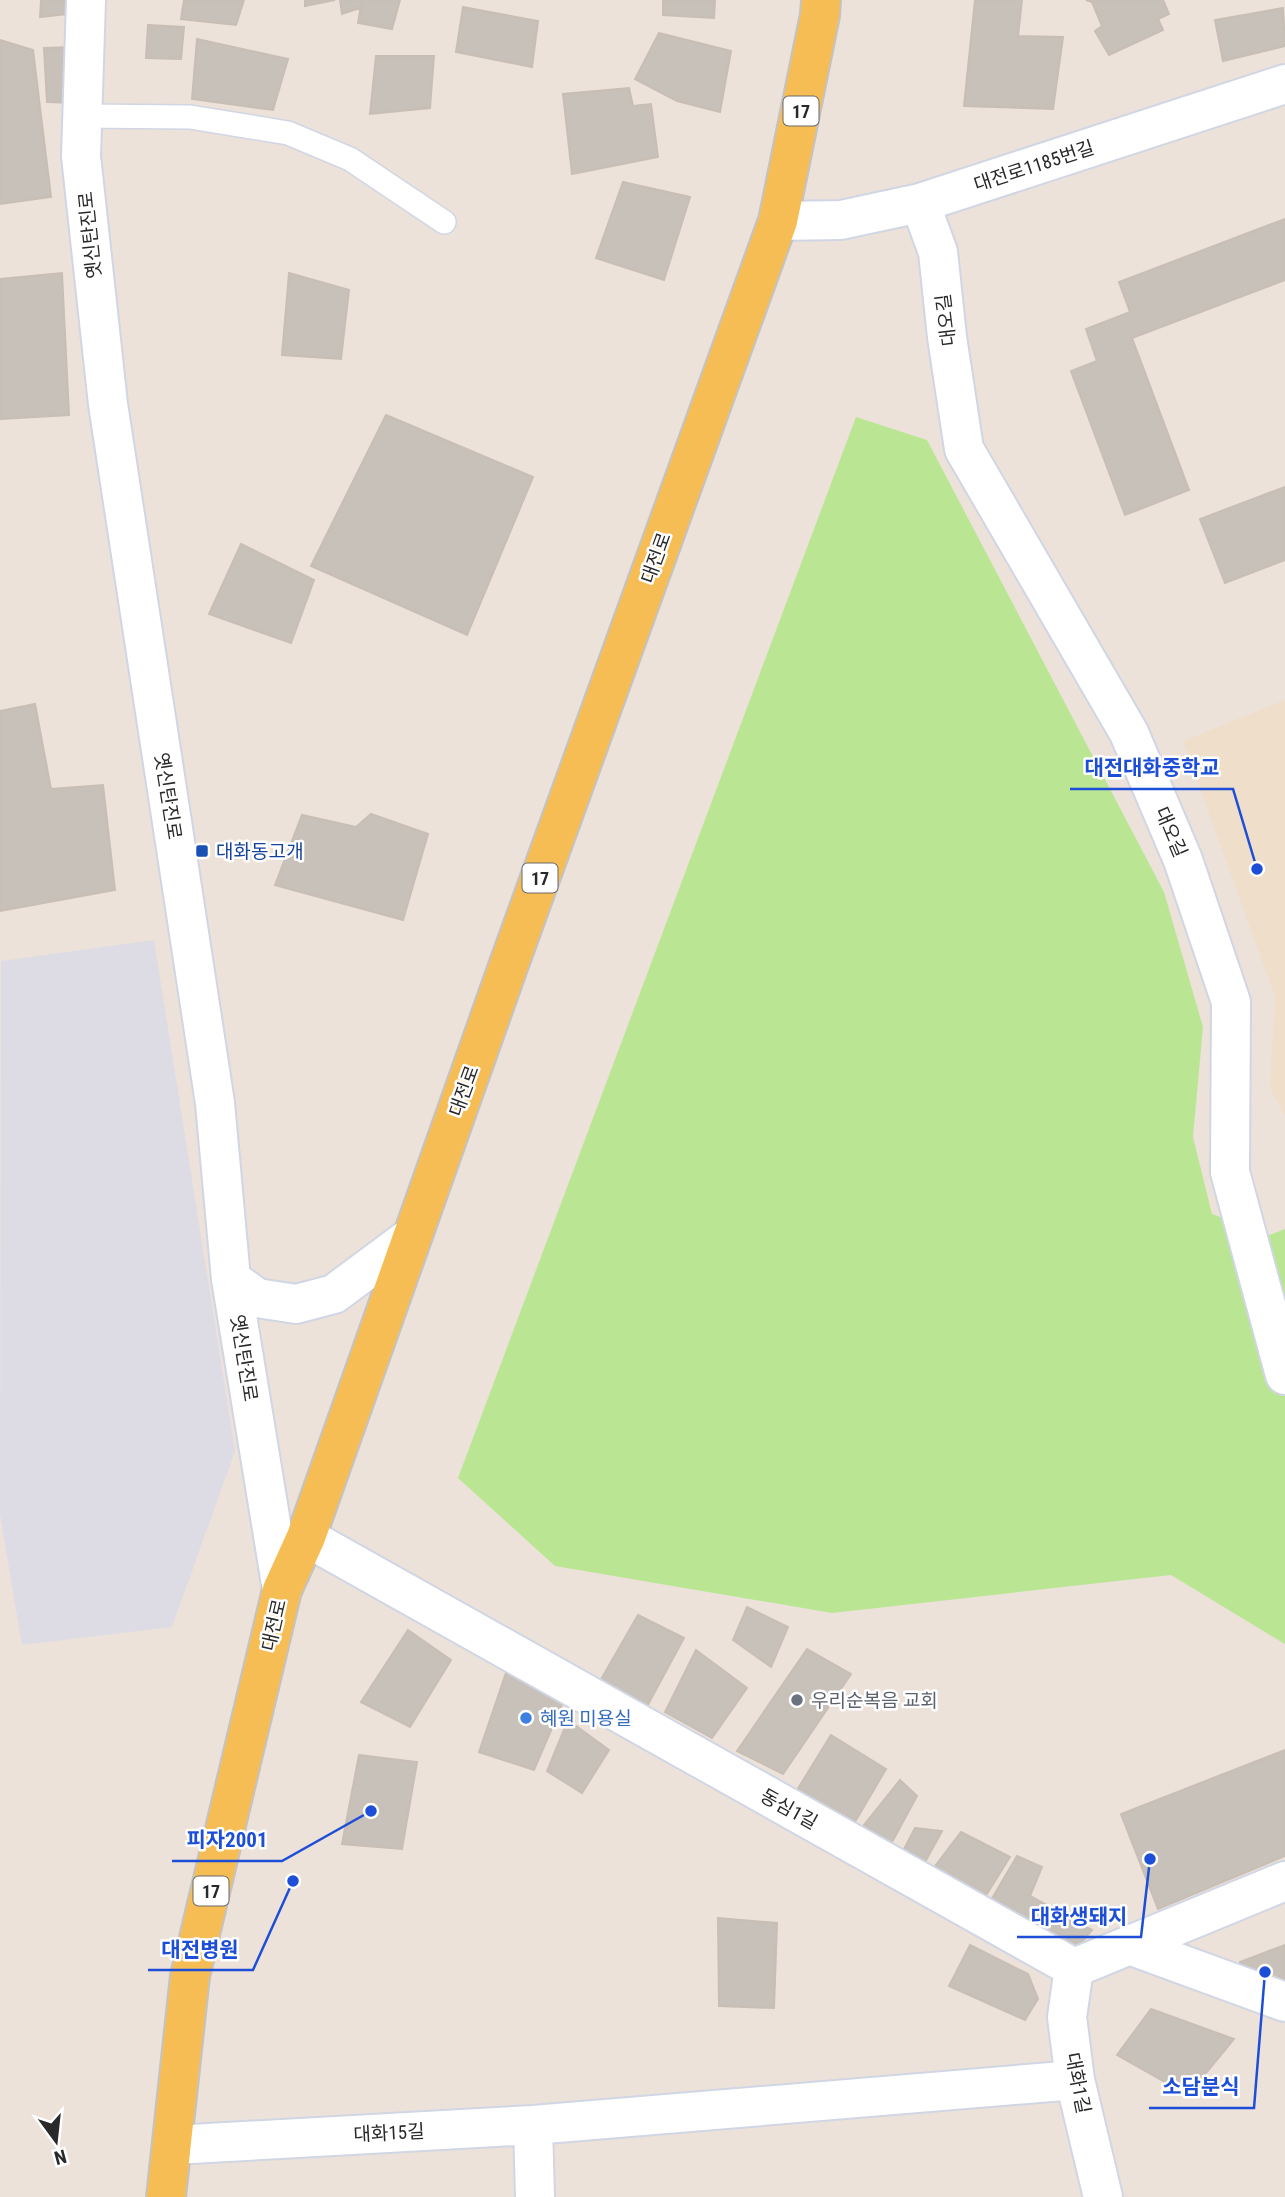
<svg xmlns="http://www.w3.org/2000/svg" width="1285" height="2197" viewBox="0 0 1285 2197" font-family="'Roboto Condensed','Noto Sans KR',sans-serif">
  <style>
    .industrial { fill: #dddce4 }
    .education { fill: #efdec9 }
    .green { fill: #bae694 }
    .building { fill: #c7c1b9; stroke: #c8beb4; stroke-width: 2 }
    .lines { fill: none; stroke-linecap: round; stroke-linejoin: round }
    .lane-casing { stroke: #d0d6e3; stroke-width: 26 }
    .street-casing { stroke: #d0d6e3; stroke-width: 42 }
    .secondary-casing { stroke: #d0d6e3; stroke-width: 42 }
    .primary-casing { stroke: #c3c3c3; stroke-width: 42 }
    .lane { stroke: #fff; stroke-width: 23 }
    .street { stroke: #fff; stroke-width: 38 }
    .secondary { stroke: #fff; stroke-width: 38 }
    .primary { stroke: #f7bd55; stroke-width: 38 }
    .transit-dot { fill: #1a4fb4; stroke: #fff; stroke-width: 2.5 }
    .worship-dot { fill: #6b7280; stroke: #fff; stroke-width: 2.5 }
    .shop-dot { fill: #3f7fe0; stroke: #fff; stroke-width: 2.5 }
    .labels { text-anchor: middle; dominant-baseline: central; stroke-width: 5; stroke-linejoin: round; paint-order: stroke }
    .shield { fill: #fff; stroke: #696969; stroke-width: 2 }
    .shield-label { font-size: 18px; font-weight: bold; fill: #292929 }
    .street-label { font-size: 19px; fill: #292929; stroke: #fff }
    .transit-label { font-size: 19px; fill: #164399; stroke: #fff; text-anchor: start }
    .worship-label { font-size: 19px; fill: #5b616d; stroke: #fff; text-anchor: start }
    .shop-label { font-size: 19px; fill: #366cbe; stroke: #fff; text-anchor: start }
    .leader { fill: none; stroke: #1d4ed8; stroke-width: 2.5 }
    .callout-dot { fill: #1d4ed8; stroke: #fff; stroke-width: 2.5 }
    .callout-label { font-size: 21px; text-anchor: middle; font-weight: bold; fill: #1d4ed8; stroke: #fff; stroke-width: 5; stroke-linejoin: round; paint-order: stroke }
  </style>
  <rect width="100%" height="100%" fill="#ece2da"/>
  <path class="industrial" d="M154 940 235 1451 172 1627 22 1645 0 1515 1 961Z"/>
  <path class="education" d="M1285 700V1116L1270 1088 1275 997 1183 741Z"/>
  <path class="green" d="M856 417 927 440 1164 892 1203 1027 1193 1137 1212 1214 1269 1235 1285 1229V1644L1171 1575 832 1613 555 1566 458 1478Z"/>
  <path class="building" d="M41 0H76L75 13 40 17Z
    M184 0H244L236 25 181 19Z
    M305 0H335L305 6Z
    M340 0H362L363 7 342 14Z
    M362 0H400L392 29 358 23Z
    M663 0H715L714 18 663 15Z
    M975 0H1022L1018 36 1063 37 1053 109 964 106Z
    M1086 0H1163L1169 14 1158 19 1163 30 1109 55 1095 31 1102 26 1092 2Z
    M463 7 538 21 532 67 456 52Z
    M1283 8 1285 46 1223 61 1215 20Z
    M148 25 184 27 181 59 146 58Z
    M659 33 731 51 720 112 677 101 635 79Z
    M197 39 288 59 273 110 192 99Z
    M0 40 33 50 51 197 0 204Z
    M75 47 76 103 47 102 44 48Z
    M376 56H434L430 108 370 114Z
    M629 88 633 106 651 104 658 157 572 174 563 94Z
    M623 182 690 197 664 280 596 258Z
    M1285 219V280L1132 338 1189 490 1125 515 1071 371 1097 361 1086 329 1130 312 1119 282Z
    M62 273 69 415 0 419V279Z
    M289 273 349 290 341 359 282 355Z
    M386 415 533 477 467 635 311 566Z
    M1285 487V560L1225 583 1200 519Z
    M241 544 314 580 291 643 209 614Z
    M35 704 51 789 103 785 115 890 0 911V711Z
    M371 814 428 834 403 920 275 885 302 815 356 827Z
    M747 1607 788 1627 771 1667 733 1640Z
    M638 1615 684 1638 644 1712 596 1688Z
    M408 1630 451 1660 410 1727 361 1702Z
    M807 1649 851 1674 783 1774 737 1751Z
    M696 1650 747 1688 712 1738 665 1712Z
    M506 1673 564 1700 534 1770 479 1752Z
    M568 1720 609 1750 582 1793 547 1771Z
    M831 1735 886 1769 852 1827 794 1795Z
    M1285 1750V1856L1158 1909 1121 1814Z
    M359 1755 417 1762 402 1849 342 1844Z
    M900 1780 917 1796 891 1844 864 1825Z
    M915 1828 942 1831 925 1862 901 1855Z
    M961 1832 1010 1857 985 1897 933 1869Z
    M1017 1856 1042 1867 1030 1896 1092 1930 1074 1951 990 1902Z
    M718 1918 777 1923 774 2008 719 2006Z
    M970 1945 1028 1974 1038 1999 1025 2020 949 1986Z
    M1285 1945V1993L1250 1983 1240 1962Z
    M1151 2009 1234 2039 1197 2084 1172 2086 1117 2055Z"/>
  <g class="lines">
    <defs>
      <path id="lane" d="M82 116 190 117 288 133 350 159 444 222"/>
      <path id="street" d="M920 203 938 252 947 337 964 449 1129 733 1183 860 1231 1002 1230 1172 1285 1375
        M778 221 841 220 920 203 1285 84
        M306 1537 1074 1968
        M1129 1945 1285 2002
        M1074 1968 1067 2017 1075 2080 1103 2197
        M1074 1968 1285 1881
        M533 2125 535 2197
        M173 2145 533 2125 1075 2080"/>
      <path id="secondary" d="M86 0 81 156 108 404 215 1103 231 1279 282 1590
        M231 1279 257 1298 296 1304 334 1294 412 1236"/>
      <path id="primary" d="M166 2197 190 1976 282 1590 306 1537 509 964 778 221 820 15 821 0"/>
    </defs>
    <use href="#lane" class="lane-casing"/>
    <use href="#street" class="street-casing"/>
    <use href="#secondary" class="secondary-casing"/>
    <use href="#primary" class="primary-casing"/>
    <use href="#lane" class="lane"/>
    <use href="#street" class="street"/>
    <use href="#secondary" class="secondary"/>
    <use href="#primary" class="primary"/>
  </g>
  <rect class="transit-dot" x="195" y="844" width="14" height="14" rx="3.5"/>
  <circle class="worship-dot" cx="797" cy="1700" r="7"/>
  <circle class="shop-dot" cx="526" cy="1718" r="7"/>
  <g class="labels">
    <g class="shield">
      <rect x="783.5" y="96.5" width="35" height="29" rx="5"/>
      <rect x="522.5" y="863.5" width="35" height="29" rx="5"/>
      <rect x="193.5" y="1876.5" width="35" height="29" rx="5"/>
    </g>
    <g class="shield-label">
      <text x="801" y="111">17</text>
      <text x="540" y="878">17</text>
      <text x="211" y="1891">17</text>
    </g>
    <g class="street-label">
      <text transform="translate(1034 166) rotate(-18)">대전로1185번길</text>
      <text transform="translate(90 235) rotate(-96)">옛신탄진로</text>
      <text transform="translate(946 320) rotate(-97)">대오길</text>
      <text transform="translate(656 558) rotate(-70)">대전로</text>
      <text transform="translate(168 796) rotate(81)">옛신탄진로</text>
      <text transform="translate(1171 832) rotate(67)">대오길</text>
      <text transform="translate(464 1091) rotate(-70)">대전로</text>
      <text transform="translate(244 1358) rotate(81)">옛신탄진로</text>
      <text transform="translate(274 1625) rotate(-77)">대전로</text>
      <text transform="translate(789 1809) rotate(29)">동심1길</text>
      <text transform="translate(1078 2083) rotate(79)">대화1길</text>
      <text transform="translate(389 2133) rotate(-3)">대화15길</text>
    </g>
    <g class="transit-label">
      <text x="216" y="851">대화동고개</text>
    </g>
    <g class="worship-label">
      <text x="811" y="1700">우리순복음 교회</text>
    </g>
    <g class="shop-label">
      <text x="540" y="1718">혜원 미용실</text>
    </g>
  </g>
  <path class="leader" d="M1257 869L1233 789H1070M371 1811L282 1861H172M1150 1859L1141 1937H1017M293 1881L253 1970H148M1265 1972L1254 2108H1149"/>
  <g class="callout-dot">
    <circle cx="1257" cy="869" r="7"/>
    <circle cx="371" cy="1811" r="7"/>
    <circle cx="1150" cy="1859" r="7"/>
    <circle cx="293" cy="1881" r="7"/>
    <circle cx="1265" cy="1972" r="7"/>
  </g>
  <g class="callout-label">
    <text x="1152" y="775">대전대화중학교</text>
    <text x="227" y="1847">피자2001</text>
    <text x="1079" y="1924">대화생돼지</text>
    <text x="200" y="1957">대전병원</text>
    <text x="1201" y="2094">소담분식</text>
  </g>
  <g transform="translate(56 2141) rotate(165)" stroke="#ffffff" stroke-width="5" paint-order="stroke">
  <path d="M0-5L12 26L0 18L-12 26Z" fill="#292929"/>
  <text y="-10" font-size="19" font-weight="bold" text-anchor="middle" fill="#292929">N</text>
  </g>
</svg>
